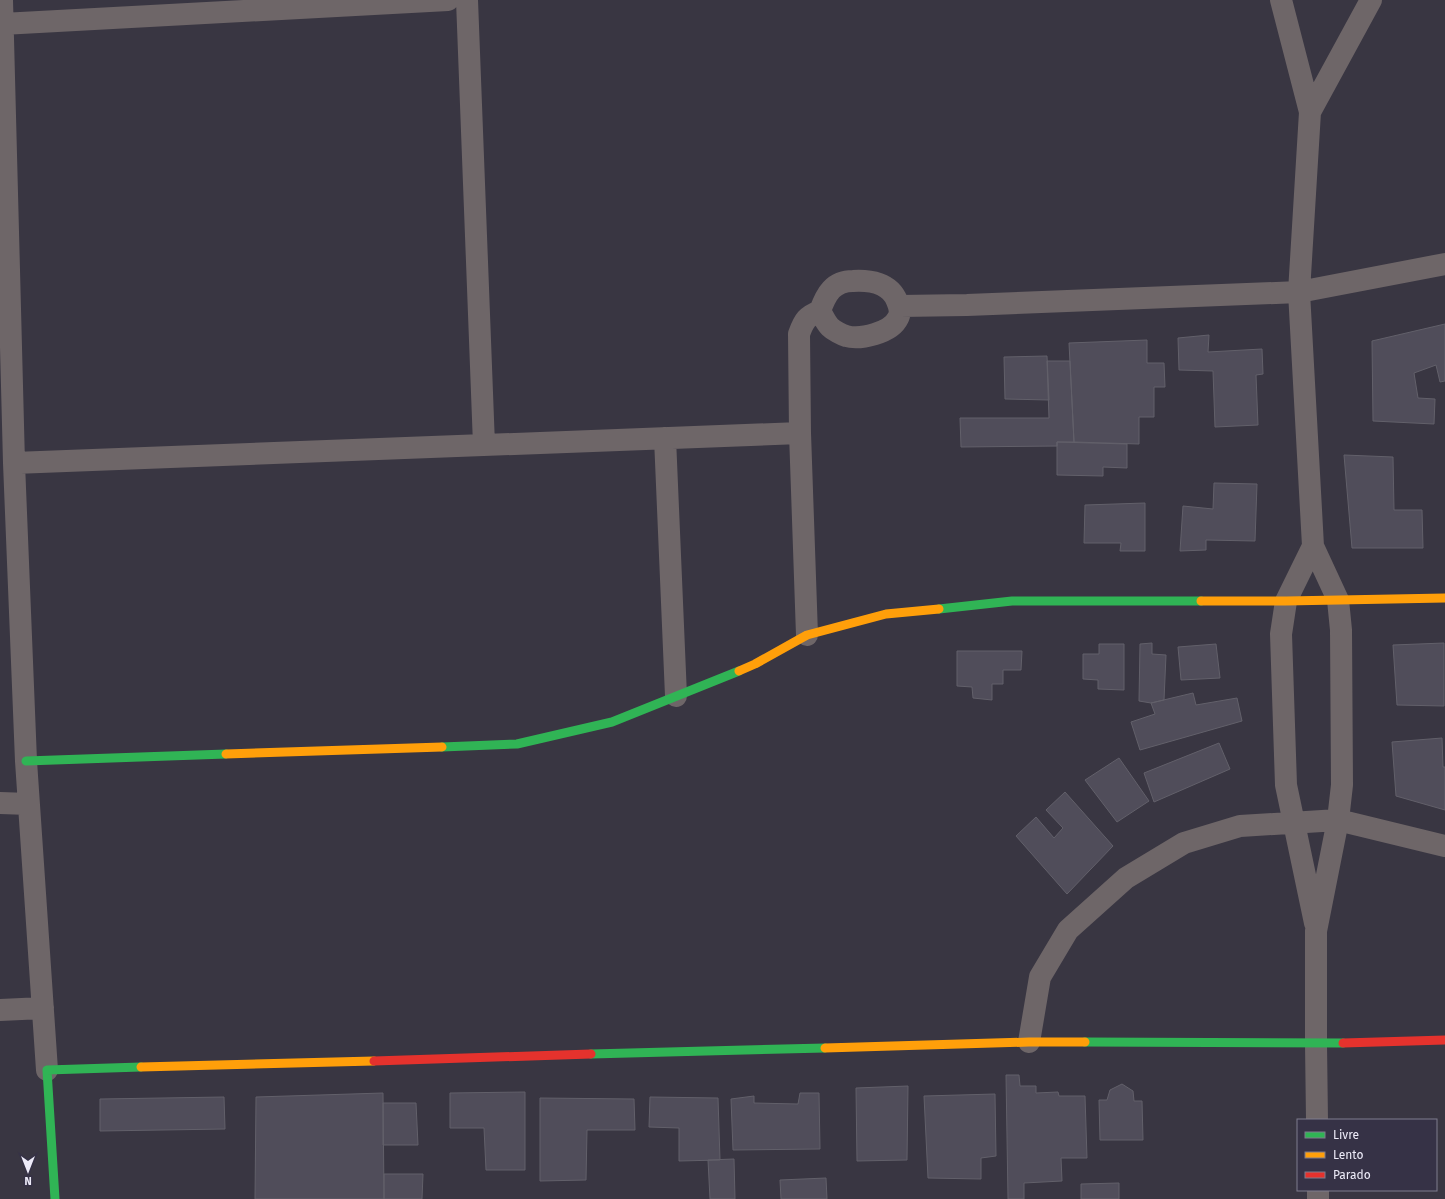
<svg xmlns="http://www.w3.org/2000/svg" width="1445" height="1199" viewBox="0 0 1445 1199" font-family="'Fira Sans',sans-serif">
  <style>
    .building { fill: #504d5a; stroke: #62606a }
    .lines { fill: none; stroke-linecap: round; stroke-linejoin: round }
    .street { stroke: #6e6668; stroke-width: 22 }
    .fast { stroke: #30b455; stroke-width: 9 }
    .slow { stroke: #ff9f0a; stroke-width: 9 }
    .jam { stroke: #e5322d; stroke-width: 9 }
  </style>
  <rect width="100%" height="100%" fill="#393642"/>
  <path class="building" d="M1445 324V381L1440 382 1436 365 1414 373 1418 398 1435 399 1434 424 1373 421 1372 341Z
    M1209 335 1208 352 1262 349 1263 374 1256 375 1258 425 1215 427 1213 371 1179 370 1178 338Z
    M1147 340V363H1164L1165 387H1154V417H1139V444L1074 442 1069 343Z
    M1047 356 1049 400 1005 399 1004 357Z
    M1047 361H1070L1074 442H1057V446L961 447 960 418H1049Z
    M1057 442 1127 444V468L1103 467V476L1057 475Z
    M1344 455 1393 457 1394 510H1422L1423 548H1352Z
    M1214 483 1257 484 1255 541 1206 540V550L1180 551 1183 506 1213 509Z
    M1145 503V551H1120L1121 543H1084L1085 505Z
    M1152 643V654L1166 655 1164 700 1151 703 1139 701 1140 644Z
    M1444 643V706L1397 705 1393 645Z
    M1099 644H1124V690L1098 689V680L1083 679V654H1099Z
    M1216 644 1220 678 1181 680 1178 647Z
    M957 651H1022L1021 670H1003V684H992V700L973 698 972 687 957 686Z
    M1193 693 1196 705 1237 698 1242 721 1140 750 1131 722 1155 714 1151 703Z
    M1442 738 1443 767H1445V810L1396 796 1392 742Z
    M1219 743 1230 769 1154 802 1144 773Z
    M1119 758 1149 801 1117 822 1085 780Z
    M1065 792 1113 846 1067 894 1016 836 1036 817 1054 838 1063 828 1046 810Z
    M1006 1075H1019L1020 1086H1036V1093L1058 1092 1059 1096H1085L1087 1158H1061L1062 1181 1024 1183V1199H1008Z
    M1122 1084 1133 1091 1134 1101H1142L1143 1140H1100L1099 1100H1107L1110 1090Z
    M908 1086 907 1160 857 1161 856 1088Z
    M525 1092V1170H486L484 1128H450V1093Z
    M383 1093 384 1199H255L256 1097Z
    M800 1093H819L820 1149 733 1150 731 1099 754 1096V1103L798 1104Z
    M995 1094 996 1156 981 1158V1179L928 1178 924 1096Z
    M224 1097 225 1129 100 1131V1099Z
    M650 1097 718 1098 720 1160 679 1161V1128L649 1127Z
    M540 1098 634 1099 635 1130H587L586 1180 540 1181Z
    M383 1103H416L418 1145H383Z
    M734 1159 735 1199H710L708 1160Z
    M384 1174H423L422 1199H384Z
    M826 1178 827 1199H781L780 1180Z
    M1119 1183V1199H1081V1184Z"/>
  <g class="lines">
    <path class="street" d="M2 0 14 463 26 761 47 1070
      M467 0 484 445
      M1281 0 1310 112 1299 292 1313 546 1338 600 1341 630 1342 785 1338 820 1316 931V1044L1317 1120
      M2 24 448 0
      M1310 112 1371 0
      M900 306 967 305 1299 292 1445 264
      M665 438 676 696
      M14 463 800 433
      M1313 546 1286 601 1281 634 1286 785 1315 923
      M807 635 800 433 799 334C804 320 807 316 820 311 826 294 833 281 853 281 870 280 890 283 897 301 899 306 901 313 898 318 891 333 860 340 846 336 842 335 833 330 830 327 826 323 823 316 820 311
      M0 803 29 804
      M0 1010 43 1008
      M1029 1042 1040 977 1068 930 1126 878 1184 843 1240 826 1338 820 1445 846
      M1318 1190V1199"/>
    <path class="fast" d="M939 609 1012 601H1201
      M442 747 517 744 612 722 739 671
      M26 761 226 754
      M1085 1042 1343 1043
      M591 1054 825 1048
      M55 1199 47 1070 141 1067"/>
    <path class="slow" d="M1201 601H1286L1445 598
      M739 671 755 664 807 635 886 614 939 609
      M226 754 442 747
      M825 1048 1029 1042H1085
      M141 1067 374 1061"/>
    <path class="jam" d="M1343 1043 1445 1040
      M374 1061 591 1054"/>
  </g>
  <rect x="1297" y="1119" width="140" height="72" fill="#363246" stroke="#7f7c8d"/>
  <rect x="1305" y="1132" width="20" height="6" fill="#30b455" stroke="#7f7c8d"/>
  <text x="1333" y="1139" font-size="12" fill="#edebf8">Livre</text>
  <rect x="1305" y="1152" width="20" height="6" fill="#ff9f0a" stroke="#7f7c8d"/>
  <text x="1333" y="1159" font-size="12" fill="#edebf8">Lento</text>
  <rect x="1305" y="1172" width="20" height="6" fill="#e5322d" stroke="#7f7c8d"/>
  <text x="1333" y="1179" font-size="12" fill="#edebf8">Parado</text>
  <g transform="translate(28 1171) rotate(180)" stroke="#363246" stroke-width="3" paint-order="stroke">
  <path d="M0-3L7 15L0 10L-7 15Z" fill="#edebf8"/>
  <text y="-6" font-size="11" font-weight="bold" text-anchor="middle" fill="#edebf8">N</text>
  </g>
</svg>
